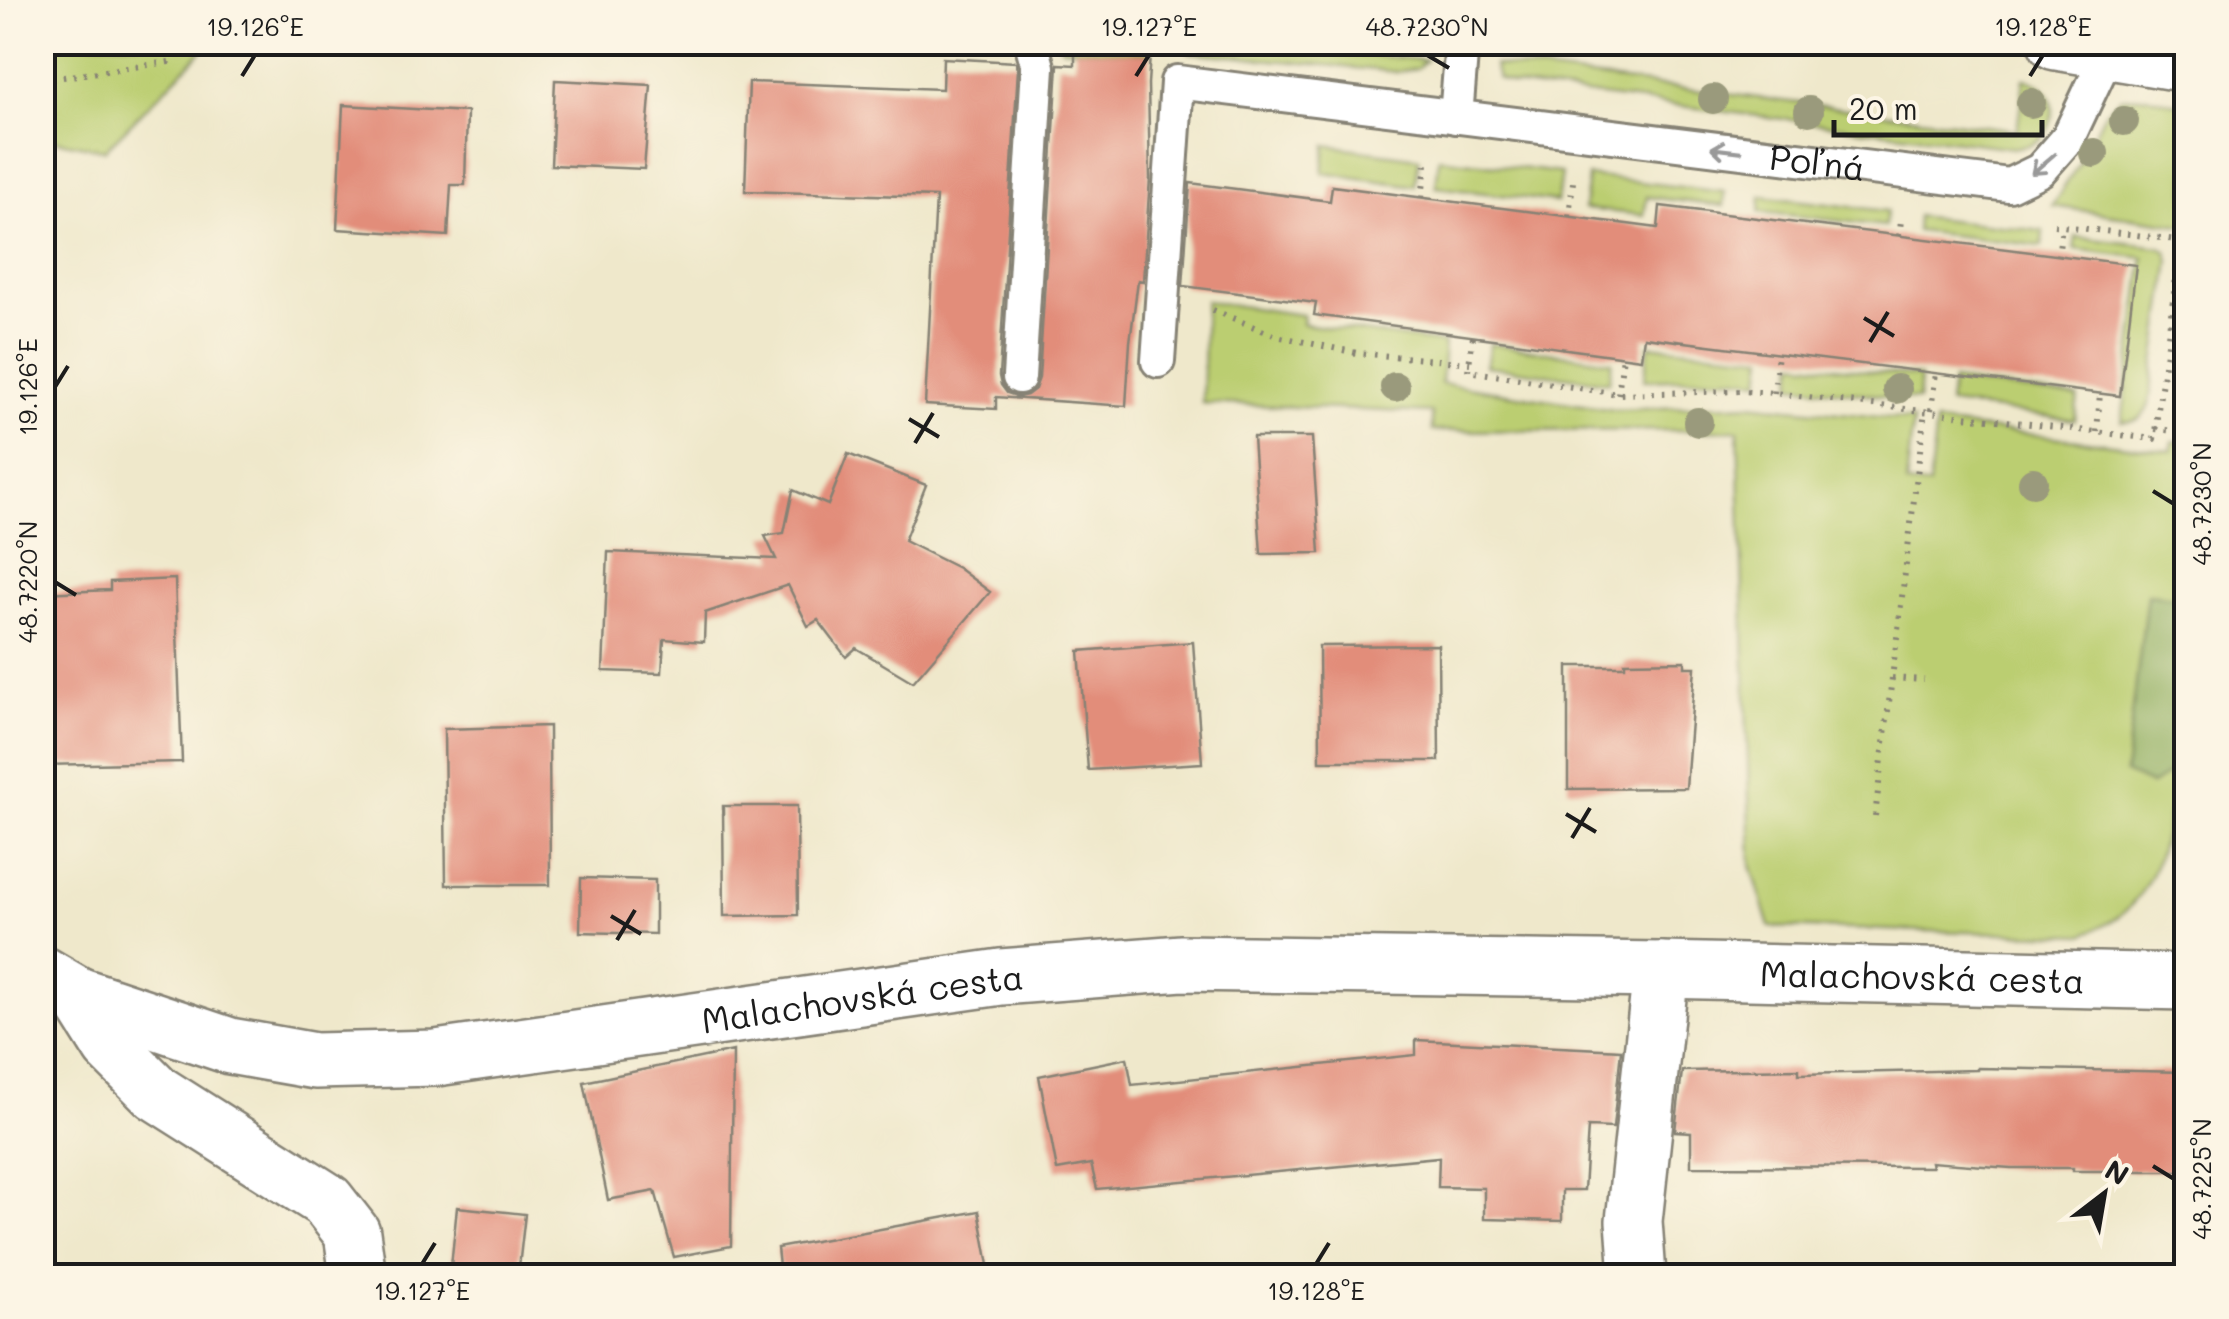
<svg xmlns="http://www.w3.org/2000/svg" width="2229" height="1319" viewBox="0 0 2229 1319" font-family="Mali,sans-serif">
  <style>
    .green { fill: #bbce71; stroke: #6c7546; stroke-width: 2.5 }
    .forest { fill: #94b163; stroke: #586640; stroke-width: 2.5 }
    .building { fill: #e28d7a }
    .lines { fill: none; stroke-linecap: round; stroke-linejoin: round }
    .service-casing { stroke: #868274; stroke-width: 38 }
    .minor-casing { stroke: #868274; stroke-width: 60 }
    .tertiary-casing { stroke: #868274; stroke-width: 60 }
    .path { stroke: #868274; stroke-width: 6; stroke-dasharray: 2.5 8; stroke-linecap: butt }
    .service { stroke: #fff; stroke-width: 32 }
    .minor { stroke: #fff; stroke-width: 55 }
    .tertiary { stroke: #fff; stroke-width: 55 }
    .tree { fill: #9a9a7b }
    .oneway { stroke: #999 }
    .ticks { fill: none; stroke: #1c1c1c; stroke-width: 4 }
    .labels { text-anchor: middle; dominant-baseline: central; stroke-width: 8; stroke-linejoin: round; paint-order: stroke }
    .street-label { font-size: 35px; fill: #1c1c1c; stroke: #fcf5e5 }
    .neatline { fill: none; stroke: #1c1c1c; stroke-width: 4 }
    .ticks-label { font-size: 25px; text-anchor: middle; fill: #1c1c1c }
  </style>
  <rect width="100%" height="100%" fill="#fcf5e5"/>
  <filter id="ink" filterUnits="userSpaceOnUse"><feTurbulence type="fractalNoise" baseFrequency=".01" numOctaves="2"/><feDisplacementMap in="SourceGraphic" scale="20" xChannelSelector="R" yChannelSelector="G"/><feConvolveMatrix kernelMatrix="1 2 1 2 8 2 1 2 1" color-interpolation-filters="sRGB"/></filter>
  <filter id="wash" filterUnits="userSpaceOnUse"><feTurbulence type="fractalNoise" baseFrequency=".0048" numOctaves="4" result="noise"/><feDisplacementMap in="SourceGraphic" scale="40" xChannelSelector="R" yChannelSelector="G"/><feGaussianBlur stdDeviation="2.25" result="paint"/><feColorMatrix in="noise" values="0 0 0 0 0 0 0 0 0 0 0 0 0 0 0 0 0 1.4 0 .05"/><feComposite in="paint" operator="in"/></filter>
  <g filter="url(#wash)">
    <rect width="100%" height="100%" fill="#efe8cb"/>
    <path class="green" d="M42 43 43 42 210 43 105 150 43 138Z
      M1058 43H1151L1150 54 1062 48Z
      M1185 43H1228L1426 60 1417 68 1397 72 1188 52Z
      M1494 65 2017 130 2024 79C2061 84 2061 134 2029 145 2027 146 2016 147 2013 148L1513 85 1498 79Z
      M2148 96 2186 106V226L2052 206 2083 157 2105 112 2120 98Z
      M1326 145 1419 158 1415 186 1323 173Z
      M1439 158 1561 173 1557 202 1436 187Z
      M1588 176 1725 192 1724 206 1647 197 1644 215 1584 209Z
      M1761 196 1887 211 1885 226 1760 212Z
      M1917 216 2043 231 2042 246 1916 231Z
      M2076 237 2160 247 2167 251 2170 261 2149 405C2143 419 2138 422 2122 421L2144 258 2074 249Z
      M1205 301 1303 315 1302 324 1444 343 1441 383 1615 410 1749 404 1913 420 1906 484 1929 486 1936 423 2171 451 2173 441 2186 442V602L2176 597 2151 785 2179 767C2167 818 2163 883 2119 916 2109 924 2095 929 2084 935L1770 927 1751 865 1738 430 1432 431V413L1202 403Z
      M1490 344 1612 361 1609 382 1486 366Z
      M1649 345 1764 356 1761 380 1730 377 1644 380Z
      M1795 362 1920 377 1918 400 1792 385Z
      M1952 381 2078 397 2075 420 1949 404Z"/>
    <path class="forest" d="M2147 594 2176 597 2186 602V723L2179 767 2151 785 2125 773Z"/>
    <g id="blocks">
      <path class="building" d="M1075 49 1150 54 1148 84 1150 178 1143 281 1138 280 1130 342 1126 406 996 397V409L925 405 936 197 745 191 749 82 942 89 943 58 1016 62 1018 69 999 376 1001 385 1007 393 1019 397 1027 395 1035 389 1039 378 1058 64 1075 65Z
        M555 80 651 85 644 169 551 165Z
        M343 105 467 112 465 185H451L448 236 337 229Z
        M1190 183 1330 201 1332 186 1658 228 1660 206 2136 265 2120 396 1644 337 1641 359 1314 315 1316 303 1183 286Z
        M1253 437H1312L1320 553 1261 554Z
        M848 454 926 485 904 541 958 568 990 592 913 682 856 648 846 657 818 620 808 626 788 585 705 613 704 642 664 639 662 673 603 671 608 552 776 559 765 536 784 533 793 490 828 505Z
        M175 579 182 762 42 765V593L110 590V582Z
        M1193 642 1202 763 1088 770 1079 651Z
        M1438 645 1439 761H1320L1319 646Z
        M1685 661V667H1695L1686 788 1568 789V666H1625V662Z
        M549 726 550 885H446L444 729Z
        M723 806H797L798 915 724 916Z
        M581 878 655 880V934L580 932Z
        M1416 1040 1621 1050 1613 1128 1588 1127 1584 1190H1562V1221L1484 1219V1188L1438 1187 1439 1157 1097 1189 1091 1164 1057 1170 1039 1076 1127 1058 1132 1085 1416 1055Z
        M733 1051 731 1246 674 1257 655 1191 608 1200 584 1082Z
        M1977 1068 2186 1072V1171H2073V1168H2011L1931 1162 1932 1167 1691 1166V1132L1675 1131 1682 1071 1799 1069V1074L1977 1070Z
        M457 1207 525 1214 518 1276H450Z
        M979 1211 991 1276H780L777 1248Z"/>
    </g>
  </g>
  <g filter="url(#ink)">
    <use href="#blocks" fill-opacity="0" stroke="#868274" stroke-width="2.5"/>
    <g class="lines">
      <defs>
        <g id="service">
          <path d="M1456 117 1462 42"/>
          <path id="s1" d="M1158 361 1177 82 2009 185 2040 170 2068 138 2109 51"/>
          <path d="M1019 377 1038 67 1031 42"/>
        </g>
        <g id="minor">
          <path id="s2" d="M42 974 78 995 230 1046 315 1061 436 1058 1001 977 1182 963 1661 970 2186 982"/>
          <path d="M78 995 110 1046 157 1093 327 1201 352 1233 358 1276"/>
          <path d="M1638 1276 1634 1221 1661 970"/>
        </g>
        <path id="tertiary" d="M2056 42 2186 64"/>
      </defs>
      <use href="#service" class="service-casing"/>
      <use href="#minor" class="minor-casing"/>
      <use href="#tertiary" class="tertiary-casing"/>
      <path class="path" d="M42 80 169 62 177 42
        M1422 198 1426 164
        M1569 216 1573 182
        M2054 225 2186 241
        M1899 236 1901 221
        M2058 256 2062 226
        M1213 310 1276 336 1357 353 1470 363
        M1473 337 1468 371 1618 394 1743 391 1774 393 2154 439 2181 241
        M1774 393 1778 353
        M1618 394 1623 356
        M1931 410 1936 373
        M2155 429 2186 432
        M2097 432 2100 393
        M1892 678 1924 680
        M1875 816 1925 410"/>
      <use href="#service" class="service"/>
      <use href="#minor" class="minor"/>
      <use href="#tertiary" class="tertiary"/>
    </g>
    <g class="tree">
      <circle cx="1713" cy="99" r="15"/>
      <circle cx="2031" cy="103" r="15"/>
      <circle cx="1809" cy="111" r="15"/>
      <circle cx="2124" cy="121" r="15"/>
      <circle cx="2094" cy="153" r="15"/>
      <circle cx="1395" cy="387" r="15"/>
      <circle cx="1897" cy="389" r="15"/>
      <circle cx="1698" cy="422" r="15"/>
      <circle cx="2033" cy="482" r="15"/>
    </g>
    <defs><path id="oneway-shaft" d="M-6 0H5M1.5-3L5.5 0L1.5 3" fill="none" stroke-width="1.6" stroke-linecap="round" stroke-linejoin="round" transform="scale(2.5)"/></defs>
    <g class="oneway">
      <use href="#oneway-shaft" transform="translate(1726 150) rotate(-173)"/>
      <use href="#oneway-shaft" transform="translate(2043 164) rotate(139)"/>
    </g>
  </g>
  <path class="ticks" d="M1427 55 1449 68M242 76 255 55M1136 76 1149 55M2030 76 2043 55M1864 318 1894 336M1870 342 1888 312M55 387 68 366M909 419 939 437M915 443 933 413M2153 491 2174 504M55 582 76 595M1566 814 1596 832M1572 838 1590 808M611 916 641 934M617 940 635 910M2153 1166 2174 1179M422 1264 435 1243M1316 1264 1329 1243"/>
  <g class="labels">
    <g class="street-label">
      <text stroke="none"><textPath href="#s1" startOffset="925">Poľná</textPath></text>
      <text stroke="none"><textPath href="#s2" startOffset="1902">Malachovská cesta</textPath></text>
      <text stroke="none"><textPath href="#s2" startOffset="840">Malachovská cesta</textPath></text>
    </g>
  </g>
  <rect width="2229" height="1319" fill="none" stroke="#fcf5e5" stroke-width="110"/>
  <g transform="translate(2104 1194) rotate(31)" stroke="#fcf5e5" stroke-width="8" paint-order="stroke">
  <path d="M0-8L18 38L0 25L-18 38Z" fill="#1c1c1c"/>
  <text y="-15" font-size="28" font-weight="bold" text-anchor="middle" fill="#1c1c1c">N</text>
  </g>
  <path d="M1834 120v15h208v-15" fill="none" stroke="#1c1c1c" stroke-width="5"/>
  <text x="1849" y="120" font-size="30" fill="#1c1c1c" stroke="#fcf5e5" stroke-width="8" paint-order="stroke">20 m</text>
  <rect x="55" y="55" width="2119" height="1209" class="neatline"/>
  <g class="ticks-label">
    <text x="255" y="36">19.126°E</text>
    <text x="1149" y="36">19.127°E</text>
    <text x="1427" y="36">48.7230°N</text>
    <text x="2043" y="36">19.128°E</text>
    <text transform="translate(28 387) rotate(-90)" y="9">19.126°E</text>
    <text transform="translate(2202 504) rotate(-90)" y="9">48.7230°N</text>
    <text transform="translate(28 582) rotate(-90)" y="9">48.7220°N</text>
    <text transform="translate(2202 1179) rotate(-90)" y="9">48.7225°N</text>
    <text x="422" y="1300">19.127°E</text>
    <text x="1316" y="1300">19.128°E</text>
  </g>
</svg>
